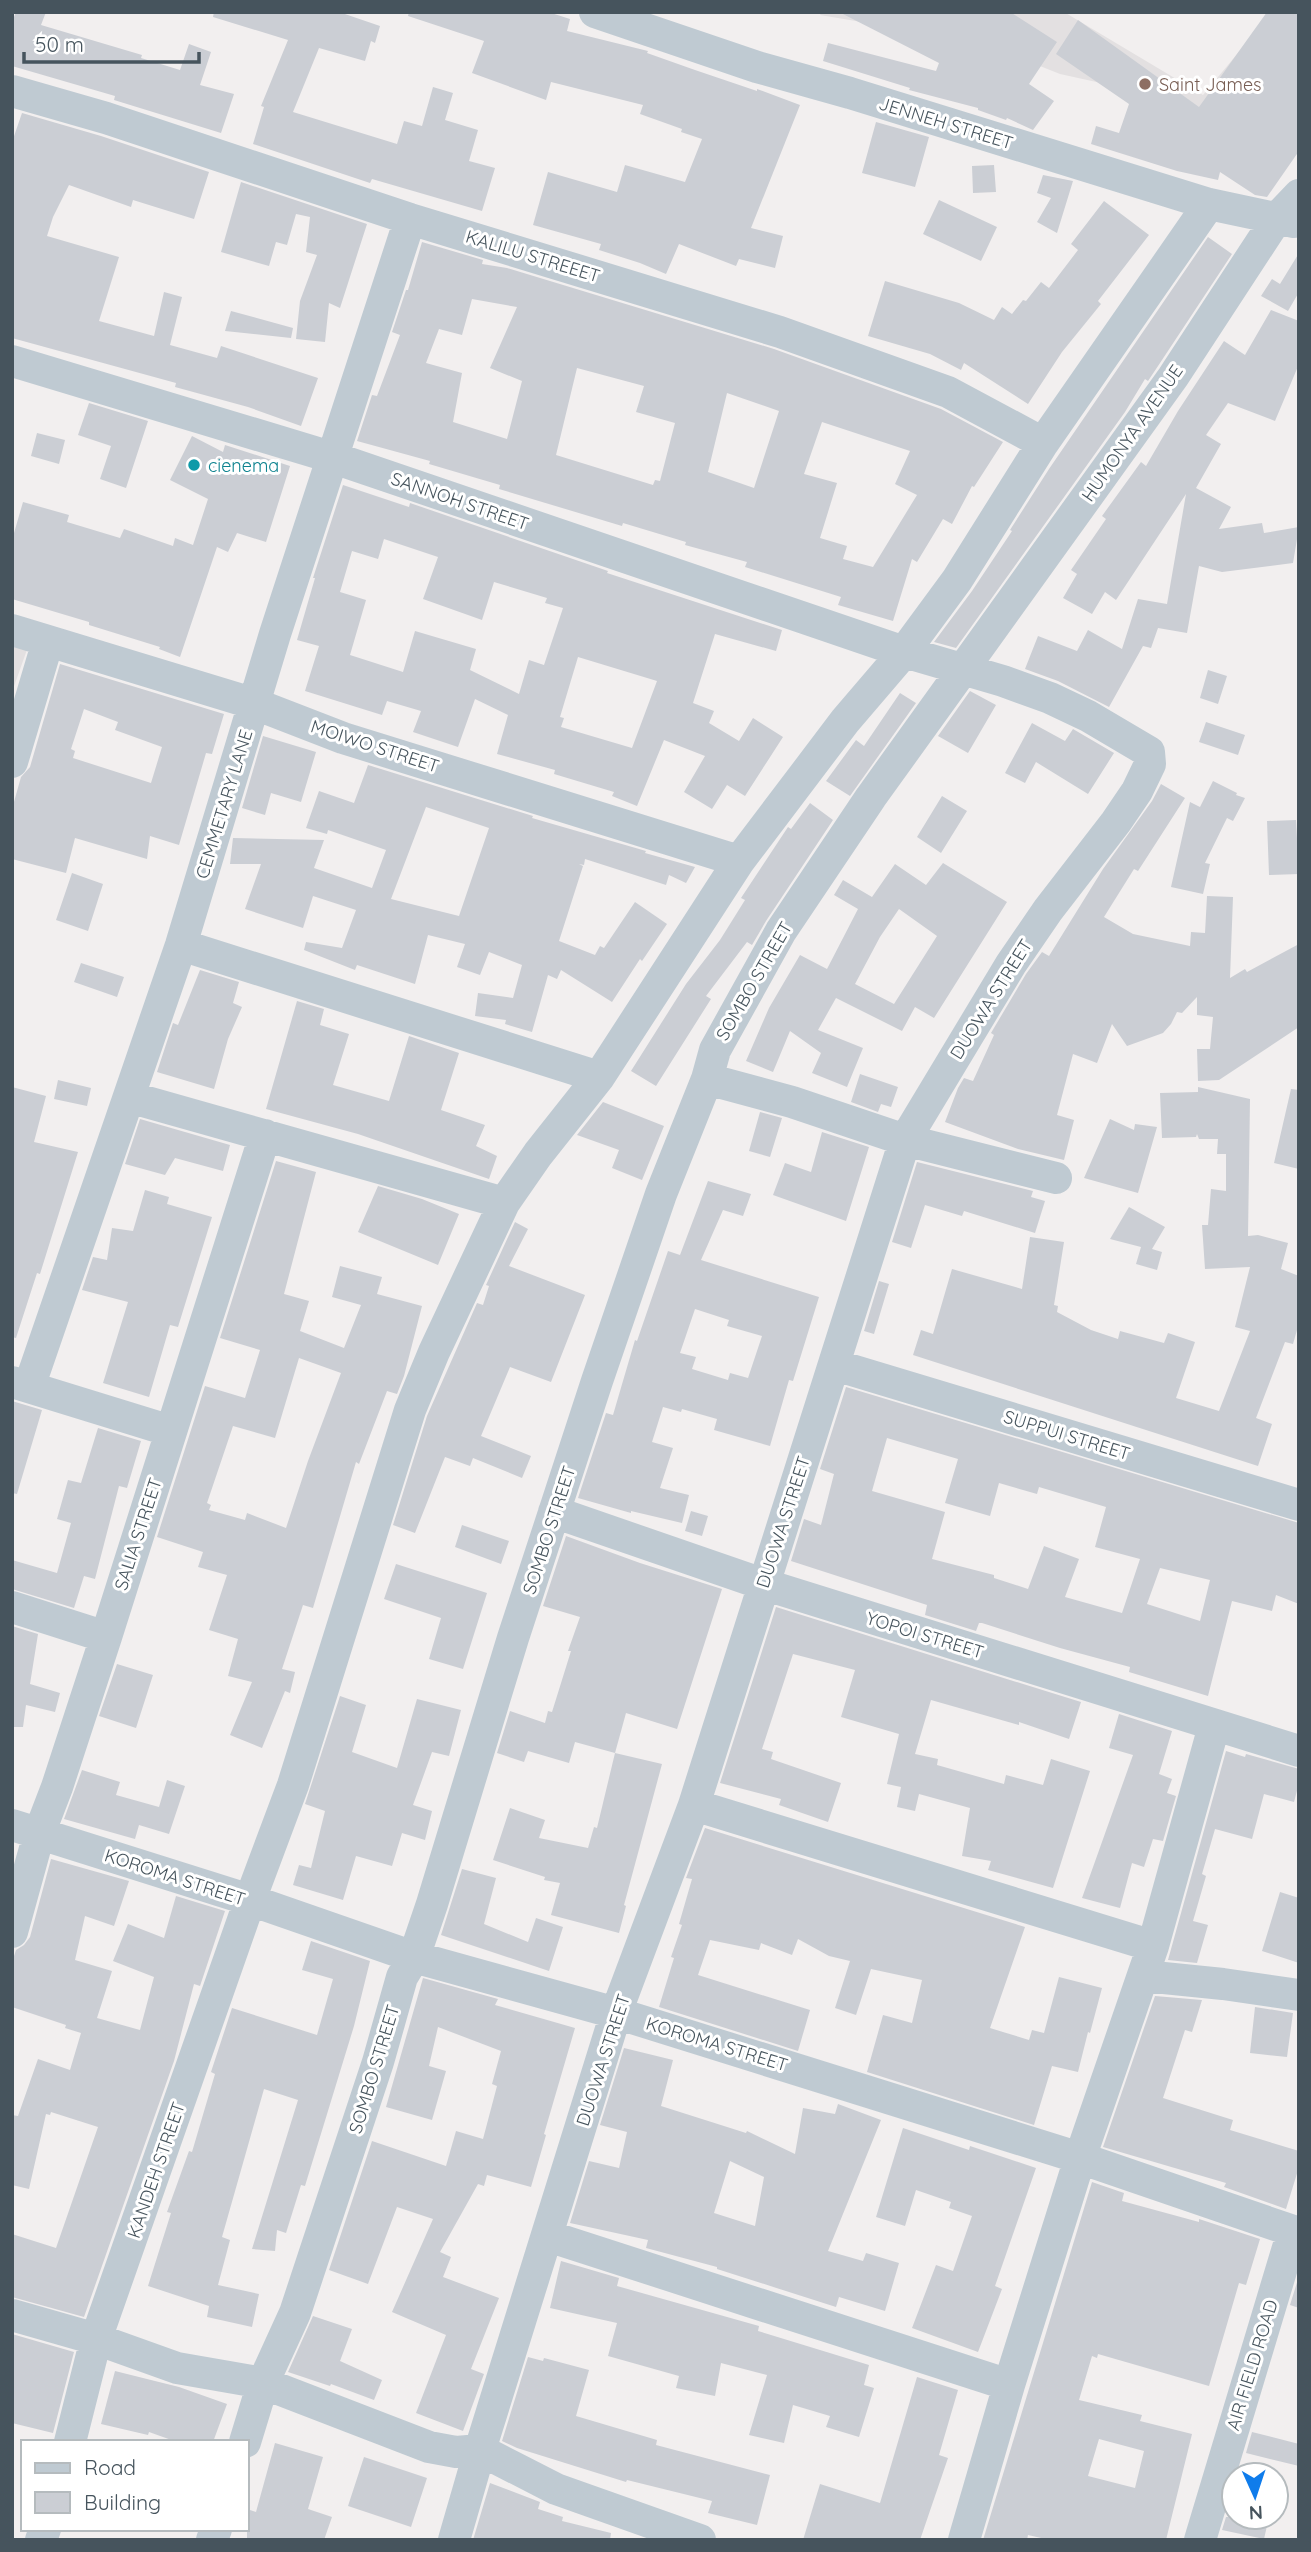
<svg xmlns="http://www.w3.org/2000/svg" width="1311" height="2552" viewBox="0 0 1311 2552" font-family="Quicksand,sans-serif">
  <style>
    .education { fill: #e3e0e1 }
    .building { fill: #cbced4; fill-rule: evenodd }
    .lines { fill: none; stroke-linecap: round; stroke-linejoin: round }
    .minor { stroke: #bfcad2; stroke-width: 32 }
    .education-dot { fill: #8d6e63; stroke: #fff; stroke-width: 2.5 }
    .culture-dot { fill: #0f9aa8; stroke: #fff; stroke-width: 2.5 }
    .labels { text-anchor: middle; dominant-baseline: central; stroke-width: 6; stroke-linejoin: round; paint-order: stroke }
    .education-label { font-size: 18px; fill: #785e54; stroke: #fff; text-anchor: start }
    .street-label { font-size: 18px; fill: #46545d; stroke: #fff }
    .culture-label { font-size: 18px; fill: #0d838f; stroke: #fff; text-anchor: start }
  </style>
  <rect width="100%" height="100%" fill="#f2efef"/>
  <path class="education" d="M822 12H1064L1203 95 1272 12 1204 147 1151 94 1060 74 980 42 820 15Z
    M12 639 29 644 12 692Z"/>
  <path class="building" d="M16 12H46L41 25 142 55 141 58 180 70 189 44 211 52 200 85 234 94 221 133 114 100 115 96 12 66V22Z
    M214 12H339L380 26 375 43 371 41 365 61 319 48 293 112 397 144 404 121 422 126 433 87 453 93 445 120 478 130 469 161 495 168 482 211 372 179 370 183 253 144 264 107 261 106 288 40 213 17Z
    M409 12H548L570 19 567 31 648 51 647 53 695 70 757 91V89L800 105 751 228 783 236 775 268 739 259 736 266 679 244 666 274 640 263 599 250 601 244 533 225 548 172 617 192 625 165 685 182 702 139 681 132 682 129 640 114 643 105 551 82 546 100 472 73 484 41 408 16Z
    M839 12H1010L1057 42 1029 84 1054 101 1033 130 1007 118 1006 120 978 110V108L909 90 910 88 823 61 828 43 936 71 939 63Z
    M1267 12H1299V151L1267 197 1255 195 1220 172 1218 180 1177 171 1091 144 1096 126 1119 133 1129 104 1056 54 1078 20 1199 107Z
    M22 113 101 136 209 172 194 219 133 200 131 207 69 185 53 217 47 236 119 257 99 321 154 336 164 292 182 297 170 345 217 358 221 346 318 378 301 426 248 407 175 387 176 383 12 338V142Z
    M876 122 929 137 915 187 862 173Z
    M994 165 996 192 973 193 972 166Z
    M1043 175 1073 181 1057 233 1037 222 1051 198 1037 193Z
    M241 182 367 224 340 308 329 303 325 342 296 339 300 301 317 255 306 252 310 217 296 214 287 245 276 242 269 266 221 252Z
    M939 200 997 227 981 261 923 234Z
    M1104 201 1149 235 1098 301 1101 304 1062 352 1028 404 964 363 961 370 930 354 868 336 885 281 959 303 994 320 1002 307 1012 314 1023 300 1026 301 1041 282 1049 288 1078 250 1071 244Z
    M1208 237 1232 254 1162 360 1148 381 1145 379 1125 412 956 648 934 642 972 591 1012 531 1010 530 1049 469Z
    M422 242 483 260 482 264 507 268 774 349 941 409 1003 442 974 487 972 486 952 524 943 519 917 562 912 559 893 621 838 605 841 597 745 567 747 562 685 545 686 542 623 523 622 526 499 489 500 485 429 464 430 461 357 441 372 395 377 396 400 335 392 332 406 290H408ZM472 299 517 307 490 368 522 381 507 439 453 422 462 373 426 363 439 329 462 335ZM577 368 644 386 636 412 675 423 660 481 655 480 653 485 556 455ZM727 393 779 411 754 488 708 472ZM822 422 910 451 895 484 917 495 873 567 843 559 847 546 820 538 837 483 804 474Z
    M1299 253V292L1288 311 1261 296 1272 279 1280 284Z
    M1271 310 1299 321V364L1275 421 1228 403 1206 435 1221 444 1196 488 1231 507 1219 529 1262 523 1264 533 1299 527 1293 563 1222 572 1199 566 1187 633 1158 628 1151 648 1143 646 1109 707 1058 681 1025 669 1038 636 1077 651 1088 630 1122 649 1138 599 1167 604 1186 494 1116 600 1105 592 1092 614 1063 598 1077 574 1071 570 1106 519 1102 516 1141 462 1146 466 1178 411 1224 341 1245 355Z
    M231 311 293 328 291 338 225 331Z
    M89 403 148 421 126 488 100 479 111 446 78 435Z
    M37 433 65 440 59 464 31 456Z
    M192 436 223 452 225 445 290 466 266 542 237 533 228 552 217 547 180 657 159 649 160 647 89 625V622L12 599V540L23 502 69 515 67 522 120 538 124 529 173 546 175 538 193 545 208 499 170 480Z
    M343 485 409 507 410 503 608 571 607 573 782 630 776 651 715 634 693 703 714 711 709 723 739 741 753 718 783 737 745 796 727 785 712 809 684 792 705 756 664 740 637 806 612 796 614 792 554 774 555 770 497 754 508 715 475 699 458 747 413 732 421 711 387 701 382 715 305 691 319 646 297 640 315 578H313ZM384 539 438 557 423 599 482 620 494 582 547 598 545 603 563 608 544 665 529 660 519 694 470 670 476 649 415 631 403 672 350 655 366 600 340 592 352 551 378 559ZM578 657 657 681 632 748 561 727 564 718 560 717Z
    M60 664 224 714 212 754 206 753 179 845 150 836 147 859 75 838 66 873 12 859V809L21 777 30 767ZM84 709 118 722 115 730 162 747 151 783 73 758 75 751 71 749Z
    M1208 670 1227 676 1218 704 1200 698Z
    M970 691 996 705 968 753 938 736Z
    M900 693 916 703 850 796 826 781 856 740 864 746Z
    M1206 722 1245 735 1238 755 1199 742Z
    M1032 723 1065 741 1073 729 1114 753 1088 794 1036 762 1025 783 1005 773Z
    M263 736 316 752 301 802 271 793 265 815 242 808Z
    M368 765 533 816 532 818 646 851 645 853 695 867 686 883 669 875 666 885 585 859 584 865 579 864 583 866 559 941 595 955 600 946 604 948 635 902 667 924 642 961 640 959 612 1002 561 970 557 979 548 975 532 1032 505 1024 506 1020 475 1016 478 993 513 998 522 965 489 952 480 975 457 967 465 944 428 935 415 984 357 965 355 970 304 950 306 942 342 948 356 910 313 896 303 928 245 909 261 864H230L233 838 324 840 314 868 372 888 386 850 328 830 327 834 306 828 319 791 354 803ZM426 807 489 828 459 916 391 899Z
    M1213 781 1237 793 1236 795 1245 798 1233 821 1227 818 1205 863 1210 864 1203 894 1171 887 1190 802 1200 807Z
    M1161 784 1185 798 1138 871 1134 869 1104 917 1133 934 1190 946 1191 932 1205 933 1207 896 1233 897 1230 978 1245 969 1247 972 1299 944V1027L1219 1080 1198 1081 1197 1049H1210L1213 1017 1197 1015V997L1182 1013 1177 1012 1171 1024 1163 1033 1127 1046 1112 1024 1097 1063 1073 1054 1057 1115 1074 1120 1064 1160 1018 1149 945 1122 958 1088 964 1078 973 1081 994 1035 991 1033 1026 974 1042 952 1049 956 1103 869 1152 801Z
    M942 796 967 811 941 853 917 837Z
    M810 803 833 820 766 921 752 945 747 942 706 996 711 999 656 1086 631 1071 686 984 720 940 745 900 741 898 784 833 788 827 791 829Z
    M1296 820 1299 874 1269 875 1267 821Z
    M943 863 1007 902 934 1018 915 1007 902 1031 836 998 818 1030 863 1048 847 1087 812 1073 821 1053 790 1031 773 1072 746 1061 769 1008 800 955 827 969 858 909 834 895 843 880 872 897 895 864 926 885ZM899 909 937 936 894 1004 855 984 880 937Z
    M72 873 103 884 88 931 56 920Z
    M81 963 124 977 117 997 74 982Z
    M200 970 239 982 233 1003 242 1007 228 1039 214 1089 157 1072 173 1023 178 1025Z
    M297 1001 324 1009 320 1025 349 1034 333 1085 389 1101 409 1036 459 1053 441 1110 485 1125 476 1146 497 1156 489 1179 358 1134 266 1109Z
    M860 1074 898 1087 891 1107 881 1104 878 1112 851 1102Z
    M58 1080 91 1088 87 1106 54 1099Z
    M12 1087 46 1096 34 1142 78 1152 40 1274 37 1273 16 1338 12 1337Z
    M1198 1087 1250 1099 1248 1236 1258 1235 1288 1243 1281 1269 1299 1276V1323L1293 1344 1285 1342 1256 1418 1272 1424 1258 1466 913 1355 921 1330 933 1334 952 1269 1022 1289 1030 1237 1064 1242 1054 1305 1058 1306 1057 1312 1091 1330 1118 1339 1120 1331 1164 1343 1168 1333 1195 1342 1176 1398 1219 1411 1250 1331 1235 1327 1250 1267 1205 1269 1202 1225H1208L1211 1189 1226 1191V1154H1217L1218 1139H1199L1197 1134 1196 1137 1162 1138 1160 1093 1198 1092Z
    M1291 1089 1299 1090V1169L1274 1163Z
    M603 1102 664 1126 642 1180 612 1168 619 1150 577 1135Z
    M760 1112 782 1118 770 1157 749 1151Z
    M140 1119 230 1145 223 1171 175 1158 165 1175 125 1164Z
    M1110 1119 1134 1130 1135 1124 1157 1127 1138 1193 1084 1178Z
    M822 1132 869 1147 846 1221 773 1195 785 1163 811 1172Z
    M276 1161 316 1172 284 1294 309 1301 300 1331 344 1348 361 1305 332 1297 340 1266 382 1277 377 1294 422 1306 404 1376 397 1394 387 1391 359 1464 356 1462 313 1608 303 1605 282 1669 295 1672 290 1693 285 1691 262 1748 230 1735 252 1682 228 1676 238 1639 209 1630 227 1575 198 1567 203 1552 157 1537 205 1386 245 1398 260 1350 220 1338ZM299 1358 341 1373 308 1461 286 1528 247 1513 245 1520 209 1510 211 1505 207 1503 233 1426 275 1438Z
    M917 1162 1033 1191 1031 1197 1045 1201 1035 1233 964 1211 962 1216 925 1205 911 1248 892 1242Z
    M708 1181 751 1194 743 1216 723 1210 701 1260 819 1297 793 1381 789 1380 770 1446 714 1430 717 1419 682 1409 681 1412 663 1407 652 1442 673 1448 660 1488 689 1495 682 1523 631 1511V1513L578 1498 606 1413 613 1415 635 1340 637 1341 668 1251 680 1255ZM695 1309 729 1320 727 1326 762 1336 748 1378 730 1373 728 1380 692 1369 696 1357 680 1353Z
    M378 1186 422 1199 459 1214 438 1265 358 1232Z
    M145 1190 169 1197 167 1204 212 1217 178 1327 170 1325 149 1397 103 1383 128 1302 82 1290 93 1257 107 1260 112 1228 133 1231Z
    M1129 1207 1165 1227 1152 1249 1162 1252 1157 1270 1136 1264 1141 1247 1110 1239Z
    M515 1222 528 1229 509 1266 585 1295 551 1382 510 1367 481 1436 531 1456 522 1478 473 1458 470 1466 445 1457 415 1533 393 1525 427 1416 477 1303 483 1305 489 1286 486 1285Z
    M879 1281 889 1284 874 1334 864 1331Z
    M846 1387 1299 1523V1604L1276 1595 1272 1611 1232 1601 1208 1696 1129 1672 1130 1667 1060 1648 982 1623H979L976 1631 925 1615 927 1605 791 1561 804 1519 821 1525 834 1474 820 1469ZM887 1438 958 1459 945 1503 990 1516 999 1483 1037 1494 1039 1487 1106 1507 1095 1547 1140 1559 1122 1613 1065 1597 1079 1559 1044 1546 1028 1589 994 1578V1575L932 1559 945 1512 872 1491ZM1160 1568 1210 1580 1200 1621 1147 1604Z
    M12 1401 42 1410 17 1494 12 1493Z
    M98 1428 141 1441 127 1488 119 1486 95 1579 84 1576 74 1608 12 1589V1560L57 1573 71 1523 57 1519 68 1480 81 1483Z
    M691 1511 708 1516 702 1536 685 1531Z
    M462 1525 509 1541 501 1564 455 1547Z
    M566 1536 640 1563 722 1589 677 1729 626 1713 615 1753 575 1742 569 1763 528 1751 524 1762 497 1753 510 1711 545 1723 548 1711 552 1712 571 1651H568L580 1617 543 1606Z
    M396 1564 487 1593 463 1669 429 1659 441 1618 384 1599Z
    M776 1607 1081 1702 1069 1739 1019 1722V1725L931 1700 915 1754 938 1759 937 1765 1004 1784 1006 1775 1043 1785 1051 1759 1090 1771 1053 1888 988 1870 991 1861 962 1856 970 1808 919 1794 915 1811 897 1807 901 1787 887 1784 899 1734 841 1717 855 1670 793 1654 762 1749 773 1752 771 1759 841 1783 828 1822 779 1805 781 1799 720 1783Z
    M12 1626 38 1634 30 1684 60 1693 55 1712 26 1705 23 1727H12Z
    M117 1664 153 1675 136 1728 99 1716Z
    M340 1696 366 1705 352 1752 397 1768 417 1699 461 1710 449 1756 432 1752 413 1805 432 1811 425 1840 402 1833 392 1866 356 1856 343 1900 293 1885 299 1865 311 1868 325 1811 305 1804Z
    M1119 1714 1172 1731 1159 1774 1172 1779 1167 1793 1176 1796 1163 1841 1153 1839 1144 1867 1132 1863 1120 1908 1082 1898 1133 1755 1109 1748Z
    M1226 1751 1245 1757 1246 1754 1299 1769V1783L1294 1802 1264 1794 1252 1839 1215 1829 1202 1874 1206 1876 1193 1921 1208 1925 1197 1963 1168 1960Z
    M615 1753 662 1764 624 1905 626 1906 619 1933 551 1915 560 1883 544 1880 545 1877 493 1860 510 1808 545 1820 539 1838 588 1848 594 1827 597 1828Z
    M82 1770 120 1782 116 1795 159 1807 167 1780 185 1786 169 1834 139 1825 135 1839 64 1819Z
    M705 1828 1025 1927 990 2028 1029 2040 1032 2030 1044 2033 1059 1977 1102 1988 1090 2033 1088 2032 1078 2072 1052 2066 1034 2125 867 2072 883 2015 912 2023 922 1980 871 1969 856 2015 835 2008 850 1961 829 1956 798 1939 792 1955 761 1943 759 1950 710 1940 698 1975 810 2010 798 2051 659 2007 674 1958 671 1957 682 1925 679 1924 692 1879 686 1878Z
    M51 1859 129 1881 114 1926 85 1916 75 1960 112 1971 97 2018 140 2030 154 1977 113 1961 128 1924 164 1938 176 1896 225 1911 200 1986 194 1984 174 2061 84 2317 12 2297V2234L56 2248 98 2127 51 2112 50 2115 46 2114 29 2189 12 2185V2115L18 2116 38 2059 70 2070 81 2033 65 2028 66 2025 12 2007V1962L16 1950 24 1945 30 1937Z
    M462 1869 496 1878 484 1924 528 1942 536 1918 563 1927 549 1971 441 1935Z
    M1280 1892 1299 1898V1963L1262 1951Z
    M311 1941 370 1961 354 2026 305 2186 301 2185 286 2233 277 2230 275 2251 252 2249 298 2100 264 2089 222 2237 230 2240 218 2285 259 2294 252 2327 207 2317 209 2306 148 2286 171 2213 167 2212 189 2151 192 2152 215 2074 211 2072 232 2008 317 2035 333 1979 302 1970Z
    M423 1978 498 1999 495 2005 575 2028 544 2134 546 2135 531 2187 487 2175 484 2186 478 2184 440 2252 451 2257 443 2277 499 2298 471 2369 484 2374 463 2431 416 2413 446 2335 392 2312 433 2219 397 2207 368 2284 329 2270 372 2141 446 2166 456 2131 483 2139 497 2086 492 2084 501 2051 438 2027 429 2066 446 2071 432 2120 386 2107Z
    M1155 1996 1202 2000 1192 2032 1185 2030 1163 2098 1233 2120 1230 2130 1299 2151V2167L1286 2209 1224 2187 1226 2183 1103 2147Z
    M1255 2007 1293 2013 1287 2057 1250 2053Z
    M624 2048 673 2060 661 2106 746 2133 747 2131 795 2154 803 2108 835 2114 838 2104 881 2120 828 2251 863 2261 866 2253 899 2263 885 2311 839 2297 836 2307 717 2269V2267L646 2248 648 2240 570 2223 589 2161 619 2168 627 2132 600 2125ZM730 2161 764 2177 755 2226 714 2213Z
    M903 2128 969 2150 970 2146 1036 2168 995 2286 1002 2289 978 2352 912 2328 936 2265 953 2271 972 2216 949 2208 951 2202 916 2190 905 2226 876 2217Z
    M1092 2182 1124 2193 1122 2201 1199 2222V2219L1260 2239 1246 2285 1239 2283 1209 2386 1098 2354 1097 2358 1092 2356 1079 2400 1142 2415 1140 2421 1192 2434 1166 2540H1050L1028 2535 1027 2540H983ZM1099 2439 1144 2451 1135 2488 1088 2476Z
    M561 2261 619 2278 617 2286 759 2326 758 2331 869 2365 864 2385 874 2388 859 2437 826 2427 830 2416 793 2405 784 2443 749 2435 767 2375 721 2363 715 2396 676 2388 679 2376 608 2356 617 2323 550 2308Z
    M1299 2276V2308L1290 2305Z
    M313 2316 352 2329 340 2361 382 2380 374 2400 331 2384 330 2386 288 2372Z
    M12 2334 74 2352 53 2433 12 2423Z
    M528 2357 543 2361 544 2358 589 2370 576 2416 657 2440 656 2445 770 2475 757 2525 708 2513 712 2501 627 2480 626 2482 517 2448 502 2441Z
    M115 2371 179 2387 227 2404 213 2442H177L149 2432 148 2435 101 2424Z
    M917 2377 958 2390 939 2455 948 2458 920 2540H803L820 2484 880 2503Z
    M1252 2432 1299 2444V2466L1246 2453Z
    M275 2443 323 2457 308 2509 332 2517 324 2540H247V2509L256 2512Z
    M364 2457 427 2478 411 2527 348 2506Z
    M490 2483 540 2502 538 2509 563 2517 562 2521 611 2533 610 2540H473Z
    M1226 2517H1269L1264 2539 1222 2530Z"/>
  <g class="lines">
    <path class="minor" d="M595 12 757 67 850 93 1209 204 1294 222
      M12 91 106 118 410 219 780 332 948 392 1043 443
      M12 361 331 457 904 652 1003 681 1050 698 1088 716 1149 752 1150 764 1137 791 1116 822 1048 910 1011 964 905 1140 694 1805 616 2013 480 2450 454 2540
      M12 630 255 704 343 738 739 861
      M12 762 48 641
      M181 945 599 1077
      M707 1079 792 1102 905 1140 1056 1178
      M129 1097 504 1203
      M835 1365 1299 1505
      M12 1382 171 1431
      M29 1387 181 945 275 634 410 219
      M554 1512 763 1584 1299 1751
      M12 1607 106 1637
      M694 1805 1153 1946
      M12 1825 250 1900 414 1957 616 2013 1080 2158 1299 2233
      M12 1932 39 1834 57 1787 106 1637 265 1135
      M1144 1976 1223 1984 1299 1995
      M548 2236 1009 2385
      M12 2315 96 2339 177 2368 263 2383 429 2447 456 2452 480 2450 556 2489 700 2540
      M70 2442 96 2339 250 1900 293 1785 410 1410 434 1352 504 1203 538 1154 599 1077 739 861 845 721 904 652 957 580 1043 443 1209 204
      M245 2442 263 2383 295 2313 378 2062 402 1977 414 1957 432 1904 513 1638 597 1381 661 1194 707 1079 715 1050 781 931 871 797 1173 377 1277 218 1299 195
      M41 2540 45 2529
      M212 2540 216 2529
      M964 2540 1009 2385 1080 2158 1153 1946 1214 1726
      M1200 2540 1293 2231"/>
  </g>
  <circle class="education-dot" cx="1145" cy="84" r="7"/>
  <circle class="culture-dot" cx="194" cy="465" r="7"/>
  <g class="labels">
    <g class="education-label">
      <text x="1159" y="84">Saint James</text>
    </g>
    <g class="street-label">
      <text transform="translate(946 123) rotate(17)">JENNEH STREET</text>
      <text transform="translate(533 256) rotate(17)">KALILU STREEET</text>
      <text transform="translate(1132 433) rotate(-55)">HUMONYA AVENUE</text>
      <text transform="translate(460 501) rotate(19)">SANNOH STREET</text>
      <text transform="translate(375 746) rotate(18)">MOIWO STREET</text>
      <text transform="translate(224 804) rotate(-73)">CEMMETARY LANE</text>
      <text transform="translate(754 981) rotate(-60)">SOMBO STREET</text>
      <text transform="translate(991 999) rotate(-58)">DUOWA STREET</text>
      <text transform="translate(1067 1435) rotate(17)">SUPPUI STREET</text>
      <text transform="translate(783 1522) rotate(-72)">DUOWA STREET</text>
      <text transform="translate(549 1530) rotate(-72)">SOMBO STREET</text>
      <text transform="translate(138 1534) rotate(-72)">SALIA STREET</text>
      <text transform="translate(925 1635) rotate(17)">YOPOI STREET</text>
      <text transform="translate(175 1877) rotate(18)">KOROMA STREET</text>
      <text transform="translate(717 2044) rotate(17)">KOROMA STREET</text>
      <text transform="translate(603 2060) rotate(-72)">DUOWA STREET</text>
      <text transform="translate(374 2069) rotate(-73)">SOMBO STREET</text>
      <text transform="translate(156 2170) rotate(-71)">KANDEH STREET</text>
      <text transform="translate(1252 2365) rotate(-73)">AIR FIELD ROAD</text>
    </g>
    <g class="culture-label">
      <text x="208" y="465">cienema</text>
    </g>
  </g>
  <rect width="1311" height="2552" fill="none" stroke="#46545d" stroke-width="28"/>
  <rect x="21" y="2440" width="228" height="91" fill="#ffffff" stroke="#b5bbbe" stroke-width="2"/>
  <rect x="35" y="2463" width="35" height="10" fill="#bfcad2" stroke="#b5bbbe" stroke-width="2"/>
  <text x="84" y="2475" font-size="21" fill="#46545d">Road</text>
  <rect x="35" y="2492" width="35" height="21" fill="#cbced4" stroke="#b5bbbe" stroke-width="2"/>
  <text x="84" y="2510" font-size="21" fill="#46545d">Building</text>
  <g transform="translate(1255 2496) rotate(177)"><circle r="33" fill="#ffffff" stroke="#b5bbbe" stroke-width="2"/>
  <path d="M0-5L12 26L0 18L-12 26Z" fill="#0f7ceb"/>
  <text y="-10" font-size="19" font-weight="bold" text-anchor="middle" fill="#46545d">N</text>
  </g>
  <path d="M24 52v10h175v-10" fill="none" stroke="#46545d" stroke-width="3.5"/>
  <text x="35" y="52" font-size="21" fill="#46545d" stroke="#ffffff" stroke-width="5" paint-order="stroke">50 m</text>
</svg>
